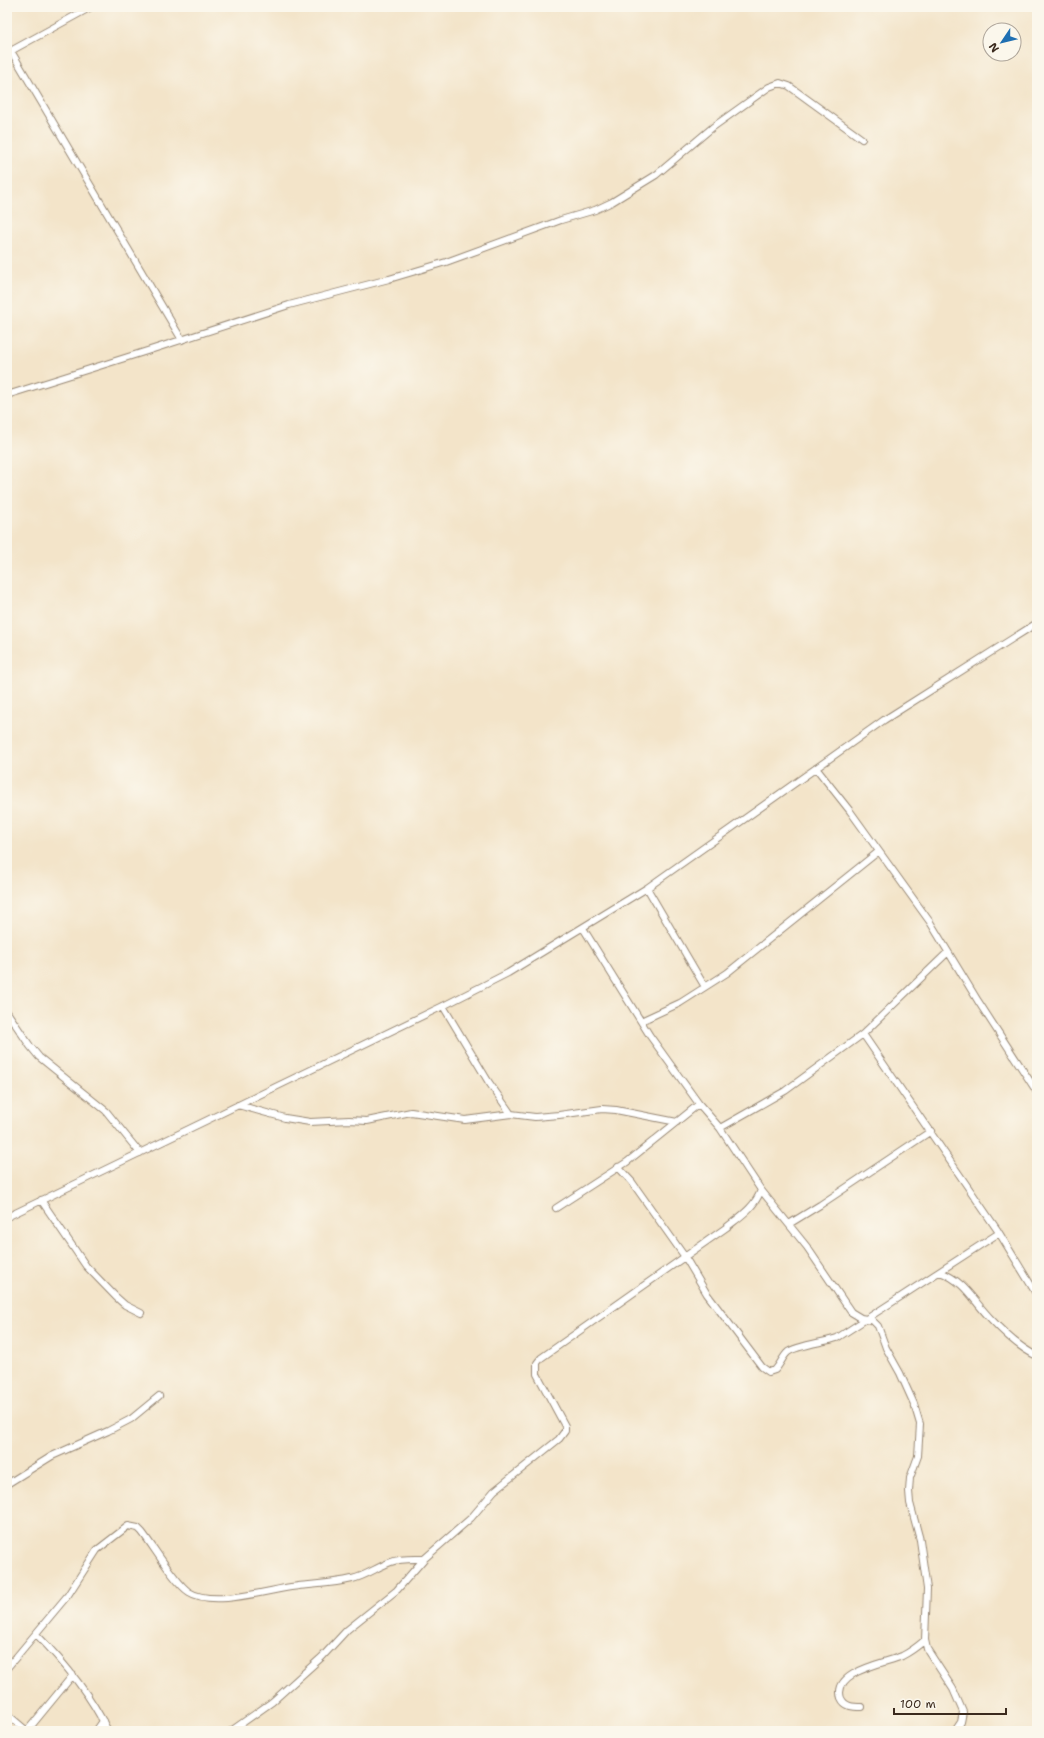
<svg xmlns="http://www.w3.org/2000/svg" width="1044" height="1738" viewBox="0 0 1044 1738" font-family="'Shantell Sans',sans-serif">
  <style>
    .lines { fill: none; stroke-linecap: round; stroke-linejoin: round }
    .street-casing { stroke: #978774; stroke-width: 8 }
    .street { stroke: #fff; stroke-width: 6 }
  </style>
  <rect width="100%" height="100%" fill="#fbf7ec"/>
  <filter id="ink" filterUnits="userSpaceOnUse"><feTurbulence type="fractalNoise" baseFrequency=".025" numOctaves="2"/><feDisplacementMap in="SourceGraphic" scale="8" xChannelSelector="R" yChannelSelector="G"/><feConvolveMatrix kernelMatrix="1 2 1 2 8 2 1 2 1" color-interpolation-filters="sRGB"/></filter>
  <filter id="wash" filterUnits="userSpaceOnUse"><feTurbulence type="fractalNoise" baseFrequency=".012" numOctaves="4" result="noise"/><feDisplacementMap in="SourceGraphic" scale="16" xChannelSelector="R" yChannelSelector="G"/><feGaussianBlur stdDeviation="0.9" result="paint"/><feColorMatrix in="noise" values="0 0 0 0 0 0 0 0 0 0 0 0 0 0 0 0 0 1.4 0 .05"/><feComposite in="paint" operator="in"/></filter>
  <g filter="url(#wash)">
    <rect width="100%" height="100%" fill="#f3e4c9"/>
  </g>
  <g filter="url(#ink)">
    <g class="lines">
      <defs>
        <path id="street" d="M11 51 182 340
          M7 53 91 7
          M7 395 147 351 289 305 389 279 446 262 561 220 595 210 612 202 656 175 713 127 769 87 780 83 789 86 862 139
          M816 768 850 811 930 922 978 1001 1037 1092
          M647 888 705 987
          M583 928 650 1036 699 1104 720 1128 761 1190 807 1247 851 1312 861 1318 872 1320 878 1326 886 1348 900 1373 914 1404 920 1424 918 1456 910 1478 909 1491 910 1503 920 1540 927 1589 925 1640 927 1649 953 1689 963 1712 961 1722 955 1731
          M443 1006 488 1081 511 1114
          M7 1012 30 1046 39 1057 106 1111 140 1153
          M641 1021 680 1003 727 973 878 852
          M863 1034 998 1231 1037 1295
          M238 1105 285 1118 310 1122 349 1120 367 1121 411 1112 465 1120 511 1114 535 1117 559 1115 602 1109 616 1110 677 1122
          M720 1128 785 1091 863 1034 948 952
          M618 1167 632 1182 685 1257 707 1294 762 1367 769 1372 775 1370C780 1365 783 1356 788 1352 796 1346 825 1342 837 1338L999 1233
          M41 1200 86 1266 116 1297 125 1305 141 1313
          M556 1208 627 1162 699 1104
          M7 1217 443 1006 508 973 647 888 884 720 1037 623
          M789 1224 820 1205 931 1131
          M940 1272C966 1282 973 1301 991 1319 1004 1333 1020 1348 1037 1356
          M7 1484 52 1456 108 1431 131 1419 159 1396
          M36 1634C64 1662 90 1694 108 1731
          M7 1668 68 1595 97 1550 128 1526 138 1528 142 1532C153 1546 175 1583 189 1592 212 1607 265 1591 291 1587 311 1584 332 1584 352 1579 366 1576 377 1567 391 1562 401 1558 413 1559 424 1559
          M862 1707C853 1707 845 1707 841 1698 832 1671 886 1663 902 1656 910 1652 918 1646 925 1640
          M7 1714 27 1731
          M27 1731 73 1675
          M96 1731 103 1721
          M231 1731 272 1702 322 1657 347 1630 397 1590 424 1559 471 1518 494 1491 559 1439 565 1431V1426L537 1374V1363L541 1358 727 1227C741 1216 755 1207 761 1190"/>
      </defs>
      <use href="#street" class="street-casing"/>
      <use href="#street" class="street"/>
    </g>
  </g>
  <rect width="1044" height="1738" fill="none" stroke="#fbf7ec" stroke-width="24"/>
  <g transform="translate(1002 42) rotate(235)"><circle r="19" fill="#fbf7ec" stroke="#aea59a"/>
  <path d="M0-3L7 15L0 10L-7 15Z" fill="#1f6fb2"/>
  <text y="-6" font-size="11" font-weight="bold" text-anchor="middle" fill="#3b2a1e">N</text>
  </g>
  <path d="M894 1708v6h112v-6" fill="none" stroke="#3b2a1e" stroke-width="2"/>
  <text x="900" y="1708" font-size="12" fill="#3b2a1e" stroke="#fbf7ec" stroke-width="3" paint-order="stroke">100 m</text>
</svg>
